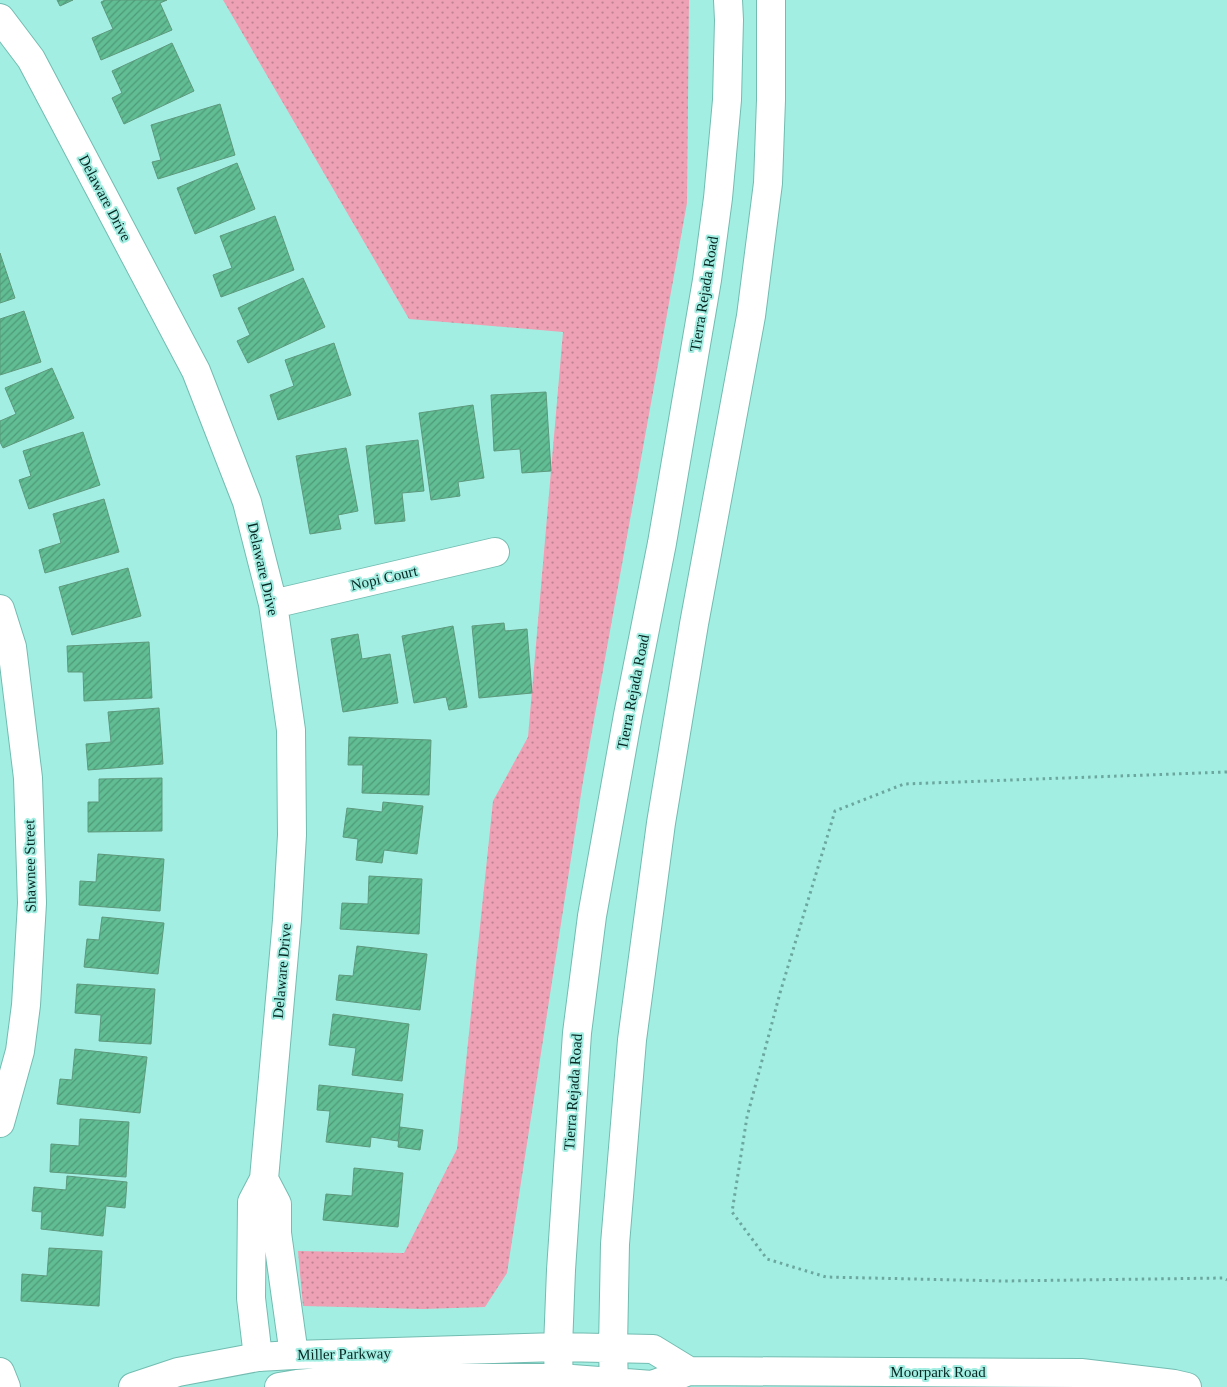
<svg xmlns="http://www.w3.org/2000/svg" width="1227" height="1387" viewBox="0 0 1227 1387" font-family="'Times New Roman',serif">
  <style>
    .grass { fill: url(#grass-dots) }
    .building { fill: url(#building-hatch); stroke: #5d997d }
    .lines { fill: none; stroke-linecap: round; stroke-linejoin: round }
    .street-casing { stroke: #72bcb1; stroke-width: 30 }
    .secondary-casing { stroke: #72bcb1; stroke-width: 30 }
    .path { stroke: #6ba79e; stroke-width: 3; stroke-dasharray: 2.5 4; stroke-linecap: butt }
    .street { stroke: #fff; stroke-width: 28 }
    .secondary { stroke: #fff; stroke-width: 28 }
    .labels { text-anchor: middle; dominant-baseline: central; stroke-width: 4; stroke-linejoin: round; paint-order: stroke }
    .street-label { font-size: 15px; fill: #072723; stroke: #a3eee2 }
  </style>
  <defs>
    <pattern id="grass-dots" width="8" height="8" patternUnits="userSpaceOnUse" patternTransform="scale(1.25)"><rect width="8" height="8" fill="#eea1b4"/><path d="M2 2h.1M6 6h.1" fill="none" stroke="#bf8392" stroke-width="1.8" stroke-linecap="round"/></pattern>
    <pattern id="building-hatch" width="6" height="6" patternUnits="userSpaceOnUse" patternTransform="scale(1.25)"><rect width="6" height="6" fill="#61bd94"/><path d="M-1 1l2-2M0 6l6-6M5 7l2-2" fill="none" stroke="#4e9a78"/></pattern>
  </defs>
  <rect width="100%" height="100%" fill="#a3eee2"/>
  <path class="grass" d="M223 0H689L687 203 583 781 507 1273 485 1307 423 1309 303 1306 298 1251 404 1253 457 1149 493 801 528 737 563 332 409 319Z"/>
  <path class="building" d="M57 0H73L60 6Z
    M105 0H167L160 3 172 30 101 60 92 38 113 29 101 2Z
    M172 43 194 91 124 124 112 98 122 93 112 71Z
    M220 104 235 155 158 179 152 162 161 160 151 125Z
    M237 163 255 209 195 234 177 188Z
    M275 216 294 270 221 297 213 275 232 268 220 236Z
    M0 253 15 298 0 303Z
    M303 278 325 327 248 363 237 341 250 335 238 308Z
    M24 311 41 362 0 375V319Z
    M334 343 351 395 278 420 270 395 294 386 285 360Z
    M52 368 74 418 3 448 0 442V421L16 414 5 388Z
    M546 392 551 471 522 473 520 449 494 451 491 395Z
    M473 405 484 478 458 482 460 496 431 500 419 413Z
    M83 432 100 485 29 509 19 480 31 476 23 451Z
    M418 440 424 491 402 493 405 521 375 524 366 446Z
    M346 448 358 511 338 515 341 529 310 534 296 456Z
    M104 499 119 552 45 573 39 550 61 543 53 514Z
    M128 568 141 616 72 635 59 587Z
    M504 623 505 631 527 629 532 693 479 698 472 626Z
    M453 626 467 707 449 710 446 697 414 703 402 636Z
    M358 634 362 659 390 654 398 703 343 712 331 639Z
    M149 642 152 698 84 701 83 672H68L67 646Z
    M159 708 163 764 88 770 86 744 111 742 108 712Z
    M349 737 431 740 429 795 362 793 363 765H348Z
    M162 778V831L88 832V802H99V779Z
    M383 802 423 806 417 854 384 850 382 863 356 860 358 839 343 837 347 808 382 812Z
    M98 854 164 859 160 911 79 905 80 881 96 882Z
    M369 876 422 879 419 934 340 929 342 903 368 904Z
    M102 917 164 923 158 974 84 967 87 939 99 940Z
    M357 946 427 954 420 1010 336 1000 339 975 353 976Z
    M77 984 155 989 151 1044 99 1041 101 1015 75 1013Z
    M333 1014 409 1024 402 1081 352 1075 356 1048 329 1045Z
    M75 1049 147 1057 140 1113 57 1104 60 1079 72 1080Z
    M319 1085 403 1094 398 1141 371 1137 370 1147 326 1142 330 1111 317 1110Z
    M80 1119 129 1122 126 1177 50 1172 51 1144 79 1146Z
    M400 1127 423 1130 420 1150 398 1147Z
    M354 1168 403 1173 398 1227 323 1220 326 1194 352 1196Z
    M67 1176 127 1182 125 1208 106 1206 103 1236 41 1229 42 1212 32 1211 34 1187 66 1190Z
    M49 1248 102 1251 99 1306 21 1301 22 1274 47 1276Z"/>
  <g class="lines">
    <defs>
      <path id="street" d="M0 18 31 59 196 371 247 502 273 604 291 730 292 835 287 920 264 1179 252 1202 251 1298 258 1357
        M273 604 495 552
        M0 609 12 647 28 778 32 903 26 1005 20 1051 0 1123
        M264 1179 277 1204V1233L294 1355
        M0 1372 6 1387"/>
      <path id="secondary" d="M133 1387 178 1372 258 1357 294 1355 558 1347 653 1349 689 1371
        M279 1387 297 1384 366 1378H559L652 1385 689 1371 1081 1373 1174 1384 1187 1387
        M559 1387 558 1347 561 1270 577 1033 592 916 628 715 662 543 707 280 718 198 727 100 729 20 728 0
        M614 1387 613 1348 615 1244 632 1040 661 823 694 624 751 316 768 183 771 100V0"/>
    </defs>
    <use href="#street" class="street-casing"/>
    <use href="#secondary" class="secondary-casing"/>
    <path class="path" d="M1227 772 904 784 835 811 780 993 747 1117 732 1212 767 1259 826 1277 1003 1281 1223 1278 1227 1280"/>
    <use href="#street" class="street"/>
    <use href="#secondary" class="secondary"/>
  </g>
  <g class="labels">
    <g class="street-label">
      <text transform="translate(105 198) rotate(62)">Delaware Drive</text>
      <text transform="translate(704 294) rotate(-81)">Tierra Rejada Road</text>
      <text transform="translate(263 569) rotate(77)">Delaware Drive</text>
      <text transform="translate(384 578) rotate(-13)">Nopi Court</text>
      <text transform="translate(633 692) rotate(-79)">Tierra Rejada Road</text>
      <text transform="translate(30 866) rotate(-91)">Shawnee Street</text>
      <text transform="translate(282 971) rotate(-85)">Delaware Drive</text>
      <text transform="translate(573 1092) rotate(-86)">Tierra Rejada Road</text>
      <text transform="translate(344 1354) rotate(-1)">Miller Parkway</text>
      <text x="938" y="1372">Moorpark Road</text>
    </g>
  </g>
</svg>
